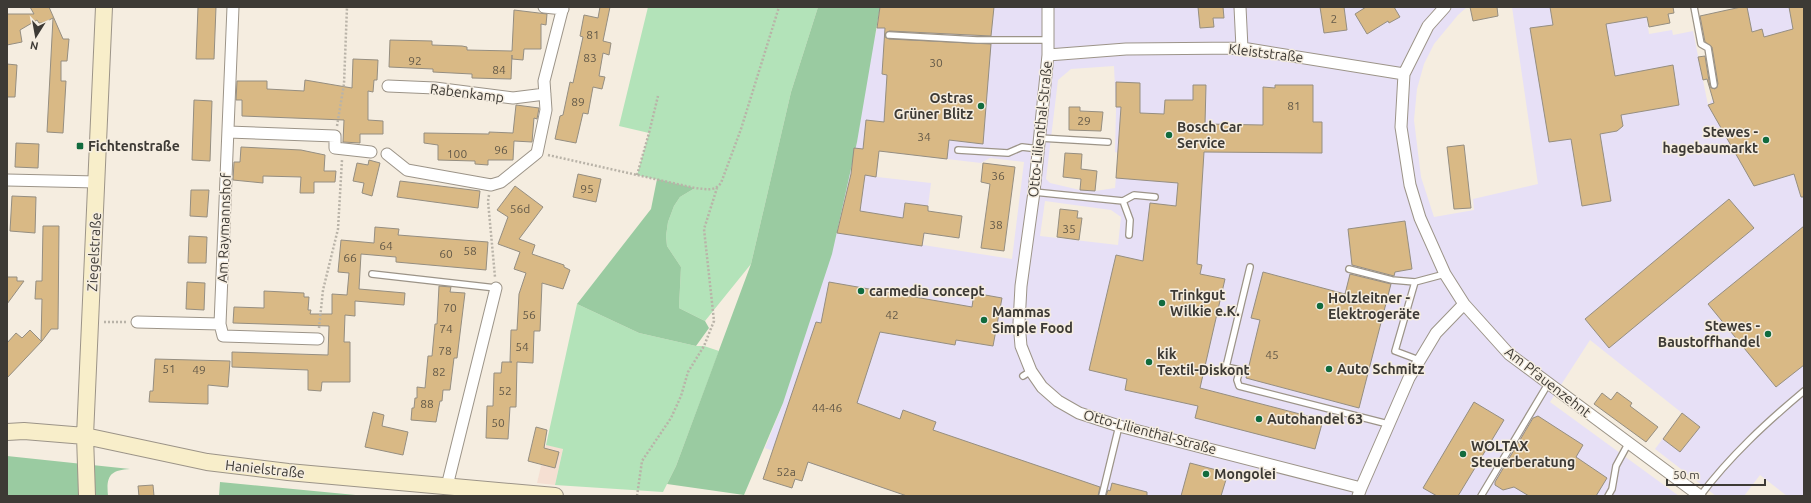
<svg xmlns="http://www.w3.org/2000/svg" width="1811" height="503" viewBox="0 0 1811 503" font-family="Ubuntu,sans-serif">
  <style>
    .commercial { fill: #e7e0f6; fill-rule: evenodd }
    .industrial { fill: #f5dfd2 }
    .green { fill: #b3e3b9 }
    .forest { fill: #9acba1 }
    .building { fill: #d9b985; stroke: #958e81 }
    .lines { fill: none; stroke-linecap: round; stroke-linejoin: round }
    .service-casing { stroke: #9c9488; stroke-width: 8 }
    .minor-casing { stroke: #9c9488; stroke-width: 13 }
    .secondary-casing { stroke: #9c9488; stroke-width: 18 }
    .path { stroke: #b9b3a8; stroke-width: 2.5; stroke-dasharray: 2 2; stroke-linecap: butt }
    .service { stroke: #fff; stroke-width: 5.5 }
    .minor { stroke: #fff; stroke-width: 11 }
    .secondary { stroke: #f8eeca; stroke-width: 16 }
    .poi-dot { fill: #116b3e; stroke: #f5ede0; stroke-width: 1.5 }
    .labels { text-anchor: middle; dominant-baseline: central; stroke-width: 3; stroke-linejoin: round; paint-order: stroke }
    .number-label { font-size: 12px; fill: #645a49 }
    .street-label { font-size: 14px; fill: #3d3a35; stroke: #f5ede0 }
    .poi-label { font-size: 14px; font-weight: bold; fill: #3d3a35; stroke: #f5ede0; text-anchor: start }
  </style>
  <rect width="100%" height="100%" fill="#f5ede0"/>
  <path class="commercial" d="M880 7H1467L1458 15 1434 44 1424 64 1417 89 1414 120 1421 177 1434 217 1474 210 1473 199 1538 184 1512 7H1645L1649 34 1672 30 1673 35 1693 31 1708 105 1754 44 1747 7H1804V496H1787L1760 475 1744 496H1716L1655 449 1682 413 1590 340 1550 402 1679 496H907L765 448 783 403 877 28ZM1114 66 1116 110 1115 152 1118 153 1115 188 1095 191 1080 190 1050 183 1046 179 1058 80 1071 69ZM879 151 981 163 990 158 1024 162 1012 259 923 245 931 183 877 177ZM1045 201 1111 210 1121 217 1118 245 1040 236Z"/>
  <path class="industrial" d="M546 445 563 448 555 485 537 483Z"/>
  <path class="green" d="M648 7H818L791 92 751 264 705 321 679 308 681 267 667 246 666 236 668 222 674 206 680 197 695 188 637 175 649 133 619 126Z
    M577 304 639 333 696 346H704L719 351 676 466 663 492 555 485 563 449 546 445Z"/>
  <path class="forest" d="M818 7H880L857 142 832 254 783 403 744 495 667 484 676 466 751 264 791 92Z
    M657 179 695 188 680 197 674 206 668 222 666 236 667 246 681 267 679 308 705 321 709 328 696 346 639 333 577 304 651 209Z
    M7 456 130 469C110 470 106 476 108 496H7Z
    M220 482 366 496H219Z"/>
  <path class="building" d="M30 7H49L63 39H69L67 61H61V81H66L63 133 47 132 53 18 43 23H39L37 20 20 30 22 42 7 45V14H34Z
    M198 7H216L214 59H196Z
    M600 7H610L603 41 611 43 609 55 603 53 599 76 605 77 602 89 593 87 588 114 583 113 576 143 555 139 560 116 563 115 570 82 573 83 583 37 580 36 584 15 598 18Z
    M880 7H994L991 36 889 31 885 34V37L889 39 991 44 983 144 949 140 947 159 879 151 876 177 865 175 860 211 903 218 905 203 928 206V211L962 216 959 238 924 233 922 246 837 233 851 174 854 148 863 149 866 120 884 122 887 75 882 74 885 28H877Z
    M1198 7H1223L1224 18H1213L1214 27 1200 28Z
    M1320 7H1344L1347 30 1324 33Z
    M1366 7H1394L1400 17 1389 23 1388 21 1367 34 1355 14Z
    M1470 7H1497L1498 16 1473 21Z
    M1550 7H1673L1674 13 1668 14 1670 23 1649 27 1647 17 1606 24 1615 76 1673 65 1679 105 1621 115 1623 126 1617 131 1600 134 1611 201 1582 206 1571 139 1549 142 1530 28 1553 25Z
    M1741 7H1747L1752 32 1762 29 1764 37 1793 29 1789 7H1804V197H1801L1794 174 1754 186 1708 105 1714 103 1707 79 1703 80 1698 57 1705 56 1710 87 1715 89 1718 84 1712 47 1705 42 1700 16Z
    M514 10 547 14 546 25 541 24V49H524L523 60 512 59V55L511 79 472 78V74L433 72V69L389 67 390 40 432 41V45L462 46 467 47V50L512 51Z
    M353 59 378 60 377 80H374L373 92 368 91V120L383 121V134H360V143L343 142 344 120 242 116V100H236L237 81H267V89L286 90 304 91 305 80 352 88Z
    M7 64 17 65 15 97H7Z
    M1116 82 1140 83V113L1164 114 1165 100H1193V85H1206L1205 124 1263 125V87L1275 88V85H1313V122H1322V153L1204 152 1197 264 1202 265 1200 274 1225 279 1200 388 1323 420 1315 449 1195 418 1198 406 1125 390 1127 379 1089 370 1116 255 1143 261 1150 203 1176 206 1178 183 1116 178 1121 107H1116Z
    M194 100 212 101 210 161 192 160Z
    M516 105 539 108 537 119 534 118 532 142 514 141 513 160H488V165L475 164V161L438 160V145L424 143V133L489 134V132L513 133Z
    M1069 107H1080V111L1103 112 1101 131 1069 130Z
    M16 143 39 144 38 168 15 167Z
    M1464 145 1471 208 1454 209 1447 147Z
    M241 147 301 150 325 155 324 171H336L335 182H314V193H300L301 177 263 176V183L233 180 234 162H240Z
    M1065 153 1082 154 1081 169 1097 171 1095 191 1080 190 1081 179 1063 177Z
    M369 160 380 163 372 196 362 193 364 183 353 181 357 163 368 165Z
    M983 163 1015 167 1004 251 981 248 990 184 981 182Z
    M578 174 601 179 596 202 573 197Z
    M400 181 480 191 478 208 397 197Z
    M515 186 543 207 519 239 535 245 532 254 564 265V267L570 270 563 289 542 283 540 331H534L533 363 517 362 516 407H510L508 439 486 438 487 406H493L494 373H501L502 362H512H510L511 330H517L519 294 526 273 514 269 520 252 498 244 508 217 497 210Z
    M191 190H209L207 217 190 216Z
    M12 196 36 197 35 233 10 231Z
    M1729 199 1754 228 1609 348 1585 319Z
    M1060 209 1078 211 1077 218H1082L1079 240 1057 237Z
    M1405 221 1412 269 1395 272 1394 276 1352 265 1348 229Z
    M43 226H59L58 329H51L42 341 7 378V343L16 333 22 338 30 330 41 341 42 299H35L36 281H42Z
    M1804 226V365L1776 387 1708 304Z
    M375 227 399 229 398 235 488 242 486 270 396 262V257L361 254 359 289 405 293 404 305 355 301V316L345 315 344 342H350V382H322L321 391 308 390V370L232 367V352L328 355 329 326 233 323 234 307 264 308V291L304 293V297H309L308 310H311L310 314H332V294L347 295 349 273 338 272 341 240 374 243Z
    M189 236 207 237 206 263H188Z
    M1263 272 1345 294 1350 274 1391 284 1359 408 1246 378 1260 320 1251 318Z
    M7 277H17V281H24L7 304Z
    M187 282 205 283 204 310 186 309Z
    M829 282 972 307 974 293 1002 298 993 346 956 340 955 345 880 332 857 403 900 419 903 410 936 422 933 430 1100 487 1098 496H907L808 462 802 481 795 479 792 488 763 479 816 322 821 323Z
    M439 286 451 287 450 292 465 293 457 358H454L450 390H443L442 401H440L439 406 436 422 411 420 412 408H414L415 398H417V387L425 388 428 356H432L435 324H437Z
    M155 359 230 361 228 387 208 385V404L149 402 150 391H153Z
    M1617 392 1632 403 1630 406 1658 427 1646 442 1594 404 1602 393 1611 400Z
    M1474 402 1504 420 1458 496H1437L1423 488Z
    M373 412 384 415 382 426 408 432 403 455 365 447Z
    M1682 413 1700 427 1680 452 1663 439Z
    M1538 416 1583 445 1576 457 1607 478 1596 496H1529L1514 487 1503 490 1495 485V482L1533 418Z
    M536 427 547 430 544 448 559 452 555 468 528 461Z
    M1190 463 1228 473 1221 496H1181Z
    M1112 483 1147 492V496H1106L1108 490 1110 491Z
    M153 485 154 496H139L138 486Z"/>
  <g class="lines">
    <defs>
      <path id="service" d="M1694 7 1701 44 1708 48 1714 85
        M889 35 977 40H1048
        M1040 138 1108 142
        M958 150 1008 153 1022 147 1039 149
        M1034 192 1123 201 1130 220 1129 235
        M1123 201 1134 195 1155 197
        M1250 267 1226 367 1240 370 1237 380 1239 386 1388 424
        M1349 269 1392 280 1415 282
        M372 274 496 288
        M1419 360 1395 351 1415 282 1445 274
        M1023 376 1031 371
        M1102 496 1119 426
        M1481 496 1548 384
        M1608 496 1612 489 1616 466 1628 444
        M1700 496C1730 456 1766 423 1804 391"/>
      <path id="minor" d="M544 7 563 9
        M1048 7V55L1034 192 1021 286 1019 323 1021 346 1031 371 1042 387 1058 401 1079 413 1119 426 1361 488 1358 496
        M1240 7 1242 48
        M1445 7 1428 26 1404 74 1401 127 1410 185 1420 218 1445 274 1464 304 1509 354 1700 496
        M1048 55 1126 49 1242 48 1404 74
        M388 86 435 88 513 98 545 94
        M228 132 335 136V148L371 152
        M387 154 407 170 491 185 501 182 537 153 546 110 544 81 563 7
        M7 180 97 182
        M137 322 220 324 223 336 318 339
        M220 324 233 7
        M447 486 496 288
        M1361 488 1409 378 1436 333 1464 304"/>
      <path id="secondary" d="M7 432 24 431 85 436 207 462 288 472 555 496
        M87 496 85 436 104 7"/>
    </defs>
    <use href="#service" class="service-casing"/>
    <use href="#minor" class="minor-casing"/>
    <use href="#secondary" class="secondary-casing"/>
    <path class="path" d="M337 126 344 84 347 7
      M548 155 695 188C706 189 714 192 721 183L741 129 779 7
      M637 175 649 133 658 96
      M489 195 488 201 495 277
      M104 322H127
      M319 328 323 290 338 229 342 160
      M637 496 642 461 671 418 681 396 688 372 704 346 714 321 704 229 717 188"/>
    <use href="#service" class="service"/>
    <use href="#minor" class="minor"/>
    <use href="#secondary" class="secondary"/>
  </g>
  <g class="poi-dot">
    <circle cx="981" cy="106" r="4"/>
    <circle cx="1169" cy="135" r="4"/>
    <circle cx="1766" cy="140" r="4"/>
    <rect x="76" y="142" width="8" height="8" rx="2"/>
    <circle cx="861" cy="291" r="4"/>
    <circle cx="1162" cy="303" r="4"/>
    <circle cx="1320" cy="306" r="4"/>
    <circle cx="984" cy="320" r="4"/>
    <circle cx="1768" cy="334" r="4"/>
    <circle cx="1149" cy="362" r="4"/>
    <circle cx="1329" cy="369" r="4"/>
    <circle cx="1259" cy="419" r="4"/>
    <circle cx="1463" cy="454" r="4"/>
    <circle cx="1206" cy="474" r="4"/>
  </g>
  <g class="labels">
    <g class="number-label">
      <text x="1334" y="18">2</text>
      <text x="593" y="34">81</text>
      <text x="590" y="57">83</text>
      <text x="415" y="60">92</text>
      <text x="936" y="62">30</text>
      <text x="499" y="69">84</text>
      <text x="578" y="101">89</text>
      <text x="1294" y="105">81</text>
      <text x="1084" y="120">29</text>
      <text x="924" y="136">34</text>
      <text x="501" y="149">96</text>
      <text x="457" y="153">100</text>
      <text x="998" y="175">36</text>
      <text x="587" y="188">95</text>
      <text x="520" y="208">56d</text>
      <text x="996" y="224">38</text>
      <text x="1069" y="228">35</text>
      <text x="386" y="245">64</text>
      <text x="470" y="250">58</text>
      <text x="446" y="253">60</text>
      <text x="350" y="257">66</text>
      <text x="450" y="307">70</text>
      <text x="529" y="314">56</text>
      <text x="892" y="314">42</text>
      <text x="446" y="328">74</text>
      <text x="522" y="346">54</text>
      <text x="445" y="350">78</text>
      <text x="1272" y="354">45</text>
      <text x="169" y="368">51</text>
      <text x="199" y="369">49</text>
      <text x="439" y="371">82</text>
      <text x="505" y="390">52</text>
      <text x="427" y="403">88</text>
      <text x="827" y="407">44-46</text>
      <text x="498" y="422">50</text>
      <text x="786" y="471">52a</text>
    </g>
    <g class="street-label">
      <text transform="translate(1266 53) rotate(7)">Kleiststraße</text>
      <text transform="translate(467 93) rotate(7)">Rabenkamp</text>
      <text transform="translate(1040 129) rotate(-84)">Otto-Lilienthal-Straße</text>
      <text transform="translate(224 228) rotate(-88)">Am Raymannshof</text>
      <text transform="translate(94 252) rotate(-87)">Ziegelstraße</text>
      <text transform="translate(1548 382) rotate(38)">Am Pfauenzehnt</text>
      <text transform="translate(1150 432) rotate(15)">Otto-Lilienthal-Straße</text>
      <text transform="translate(265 469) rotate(6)">Hanielstraße</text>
    </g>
    <g class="poi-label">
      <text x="973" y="98" text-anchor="end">Ostras<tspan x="973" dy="16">Grüner Blitz</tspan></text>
      <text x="1177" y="127">Bosch Car<tspan x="1177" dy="16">Service</tspan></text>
      <text x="1758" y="132" text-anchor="end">Stewes -<tspan x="1758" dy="16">hagebaumarkt</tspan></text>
      <text x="88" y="146">Fichtenstraße</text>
      <text x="869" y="291">carmedia concept</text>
      <text x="1170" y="295">Trinkgut<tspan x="1170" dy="16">Wilkie e.K.</tspan></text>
      <text x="1328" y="298">Holzleitner -<tspan x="1328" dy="16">Elektrogeräte</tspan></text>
      <text x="992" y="312">Mammas<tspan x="992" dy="16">Simple Food</tspan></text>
      <text x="1760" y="326" text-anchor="end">Stewes -<tspan x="1760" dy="16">Baustoffhandel</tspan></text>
      <text x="1157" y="354">kik<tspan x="1157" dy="16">Textil-Diskont</tspan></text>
      <text x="1337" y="369">Auto Schmitz</text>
      <text x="1267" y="419">Autohandel 63</text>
      <text x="1471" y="446">WOLTAX<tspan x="1471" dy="16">Steuerberatung</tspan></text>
      <text x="1214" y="474">Mongolei</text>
    </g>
  </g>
  <rect width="1811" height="503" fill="none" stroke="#3d3a35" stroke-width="16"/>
  <g transform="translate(36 36) rotate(191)" stroke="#f5ede0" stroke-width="3" paint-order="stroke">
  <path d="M0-3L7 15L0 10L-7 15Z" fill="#3d3a35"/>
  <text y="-6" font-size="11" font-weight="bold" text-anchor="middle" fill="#3d3a35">N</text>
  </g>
  <path d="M1667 479v6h98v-6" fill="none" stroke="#3d3a35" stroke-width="2"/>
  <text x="1673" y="479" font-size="12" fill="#3d3a35" stroke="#f5ede0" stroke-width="3" paint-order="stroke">50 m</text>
</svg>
